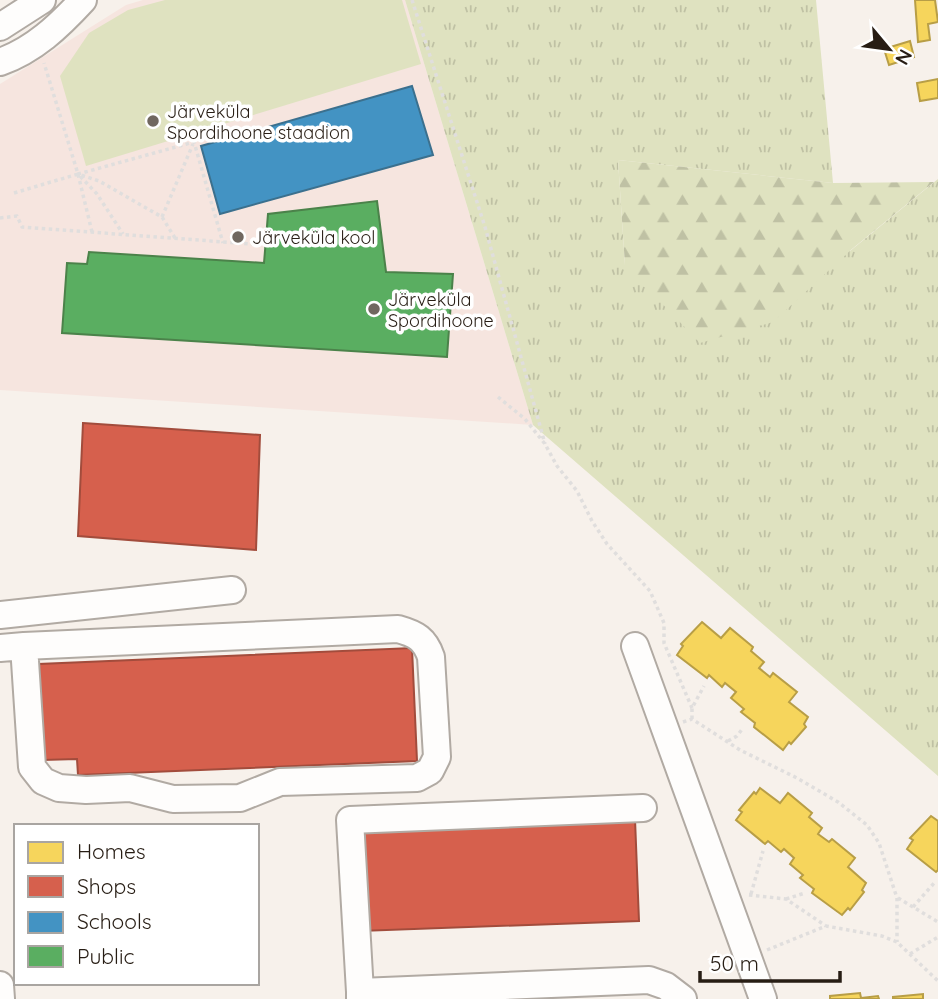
<svg xmlns="http://www.w3.org/2000/svg" width="938" height="999" viewBox="0 0 938 999" font-family="Quicksand,sans-serif">
  <style>
    .education { fill: #f6e5df }
    .grass { fill: url(#grass-tufts) }
    .forest { fill: url(#forest-firs) }
    .park { fill: #dfe2c0 }
    .homes { fill: #f6d55c; stroke: #b89e46; stroke-width: 2 }
    .shops { fill: #d6604d; stroke: #a24c3c; stroke-width: 2 }
    .schools { fill: #4393c3; stroke: #3b708e; stroke-width: 2 }
    .public { fill: #5aae61; stroke: #4b824a; stroke-width: 2 }
    .lines { fill: none; stroke-linecap: round; stroke-linejoin: round }
    .minor-casing { stroke: #b1aaa3; stroke-width: 30 }
    .path { stroke: #e0dedd; stroke-width: 3.5; stroke-dasharray: 3.5 3.5; stroke-linecap: butt }
    .minor { stroke: #fefdfc; stroke-width: 26 }
    .poi-dot { fill: #70675f; stroke: #fff; stroke-width: 2.5 }
    .labels { text-anchor: middle; dominant-baseline: central; stroke-width: 7; stroke-linejoin: round; paint-order: stroke }
    .poi-label { font-size: 18px; fill: #271d14; stroke: #fff; text-anchor: start }
  </style>
  <defs>
    <pattern id="grass-tufts" width="24" height="20" patternUnits="userSpaceOnUse" patternTransform="scale(1.75)"><rect width="24" height="20" fill="#dfe2c0"/><path d="M3 7l-1-3M5 7V3M7 7l1-3M15 17l-1-3M17 17v-4M19 17l1-3" fill="none" stroke="#bfc1a4"/></pattern>
    <pattern id="forest-firs" width="22" height="20" patternUnits="userSpaceOnUse" patternTransform="scale(1.75)"><rect width="22" height="20" fill="#dfe2c0"/><path d="M5 1l3.5 6h-7zM16 11l3.5 6h-7z" fill="#bfc1a4"/></pattern>
  </defs>
  <rect width="100%" height="100%" fill="#f7f1eb"/>
  <path class="education" d="M143 0H405L533 425 0 390V84L126 5Z"/>
  <path class="grass" d="M405 0H816L833 183 618 160 625 265 850 251 938 179V776L533 425Z"/>
  <path class="forest" d="M618 160 833 183 934 182 852 249 773 322 700 343 625 265Z"/>
  <path class="park" d="M165 0H402L421 64 86 166 60 76 89 33 128 10Z"/>
  <path class="homes" d="M915 0H935L938 22 928 24 930 40 918 42Z
    M910 41 914 57 889 65 884 49Z
    M938 79V98L920 101 917 83Z
    M702 622 721 638 730 628 753 647 751 651 764 662 759 668 770 677 773 673 797 692 789 702 808 717 804 724 806 727 791 744 789 742 783 750 754 727 755 723 741 712 744 709 731 698 736 692 725 683 722 687 709 675 707 678 677 655 683 646 681 644Z
    M760 788 780 803 788 793 812 813 809 817 822 828 818 834 829 842 832 839 855 858 848 867 866 883 862 890 864 892 850 910 848 908 842 915 812 893 814 889 800 878 803 875 790 864 794 858 784 849 781 852 768 841 765 844 736 820 742 812 739 810 754 792 756 794Z
    M931 816 938 821V870L936 872 907 849 913 840 910 838Z
    M860 993 861 998 878 996 879 999H830V996Z
    M923 994V999H893V997Z"/>
  <path class="shops" d="M83 423 260 435 256 550 78 536Z
    M412 648 417 761 78 775 77 759 43 760 39 664Z
    M635 819 639 921 360 931 356 829Z"/>
  <path class="schools" d="M412 86 433 155 220 214 201 146Z"/>
  <path class="public" d="M377 201 386 272 453 274 447 357 62 333 67 263 87 264 89 252 264 263 268 214Z"/>
  <g class="lines">
    <defs>
      <path id="minor" d="M0 27 42 0
        M0 62C34 50 59 26 83 0
        M0 615 232 590
        M635 646 763 999
        M0 648 24 646 398 629C416 634 425 639 431 657L437 757 430 771 417 778 280 782 240 798 173 799 130 788 86 790 59 788 43 781 32 767 24 646
        M0 985 1 999
        M360 992 350 820 643 808
        M360 999V992L649 980 666 986 683 999"/>
    </defs>
    <use href="#minor" class="minor-casing"/>
    <path class="path" d="M412 0 485 227 545 444
      M14 193 78 174 44 63
      M162 217 193 144
      M0 218 17 216 22 227 265 245
      M92 232 78 174 97 194 123 234
      M175 238 162 217 99 181 78 174 194 142 223 243
      M498 397 525 419 545 444 557 466 577 491 592 521 607 544 650 591 664 623V643L692 708
      M692 719V708L704 686
      M683 722 692 719 740 750 797 778 838 802 867 825 879 843 897 898V942
      M728 741 737 736 743 728
      M751 894 763 851
      M749 895 786 899 826 926
      M898 898 938 922
      M786 899 805 893
      M913 907 935 882
      M767 950 826 926 882 936 897 942 938 981
      M910 954 938 937"/>
    <use href="#minor" class="minor"/>
  </g>
  <g class="poi-dot">
    <circle cx="153" cy="121" r="7"/>
    <circle cx="238" cy="237" r="7"/>
    <circle cx="374" cy="309" r="7"/>
  </g>
  <g class="labels">
    <g class="poi-label">
      <text x="167" y="111">Järveküla<tspan x="167" dy="21">Spordihoone staadion</tspan></text>
      <text x="252" y="237">Järveküla kool</text>
      <text x="388" y="299">Järveküla<tspan x="388" dy="21">Spordihoone</tspan></text>
    </g>
  </g>
  <rect x="14" y="824" width="245" height="161" fill="#ffffff" stroke="#a9a5a1" stroke-width="2"/>
  <rect x="28" y="842" width="35" height="21" fill="#f6d55c" stroke="#a9a5a1" stroke-width="2"/>
  <text x="77" y="859" font-size="21" fill="#271d14">Homes</text>
  <rect x="28" y="876" width="35" height="21" fill="#d6604d" stroke="#a9a5a1" stroke-width="2"/>
  <text x="77" y="894" font-size="21" fill="#271d14">Shops</text>
  <rect x="28" y="912" width="35" height="21" fill="#4393c3" stroke="#a9a5a1" stroke-width="2"/>
  <text x="77" y="929" font-size="21" fill="#271d14">Schools</text>
  <rect x="28" y="946" width="35" height="21" fill="#5aae61" stroke="#a9a5a1" stroke-width="2"/>
  <text x="77" y="964" font-size="21" fill="#271d14">Public</text>
  <g transform="translate(889 49) rotate(119)" stroke="#ffffff" stroke-width="5" paint-order="stroke">
  <path d="M0-5L12 26L0 18L-12 26Z" fill="#271d14"/>
  <text y="-10" font-size="19" font-weight="bold" text-anchor="middle" fill="#271d14">N</text>
  </g>
  <path d="M700 971v10h140v-10" fill="none" stroke="#271d14" stroke-width="3.5"/>
  <text x="710" y="971" font-size="21" fill="#271d14" stroke="#ffffff" stroke-width="5" paint-order="stroke">50 m</text>
</svg>
